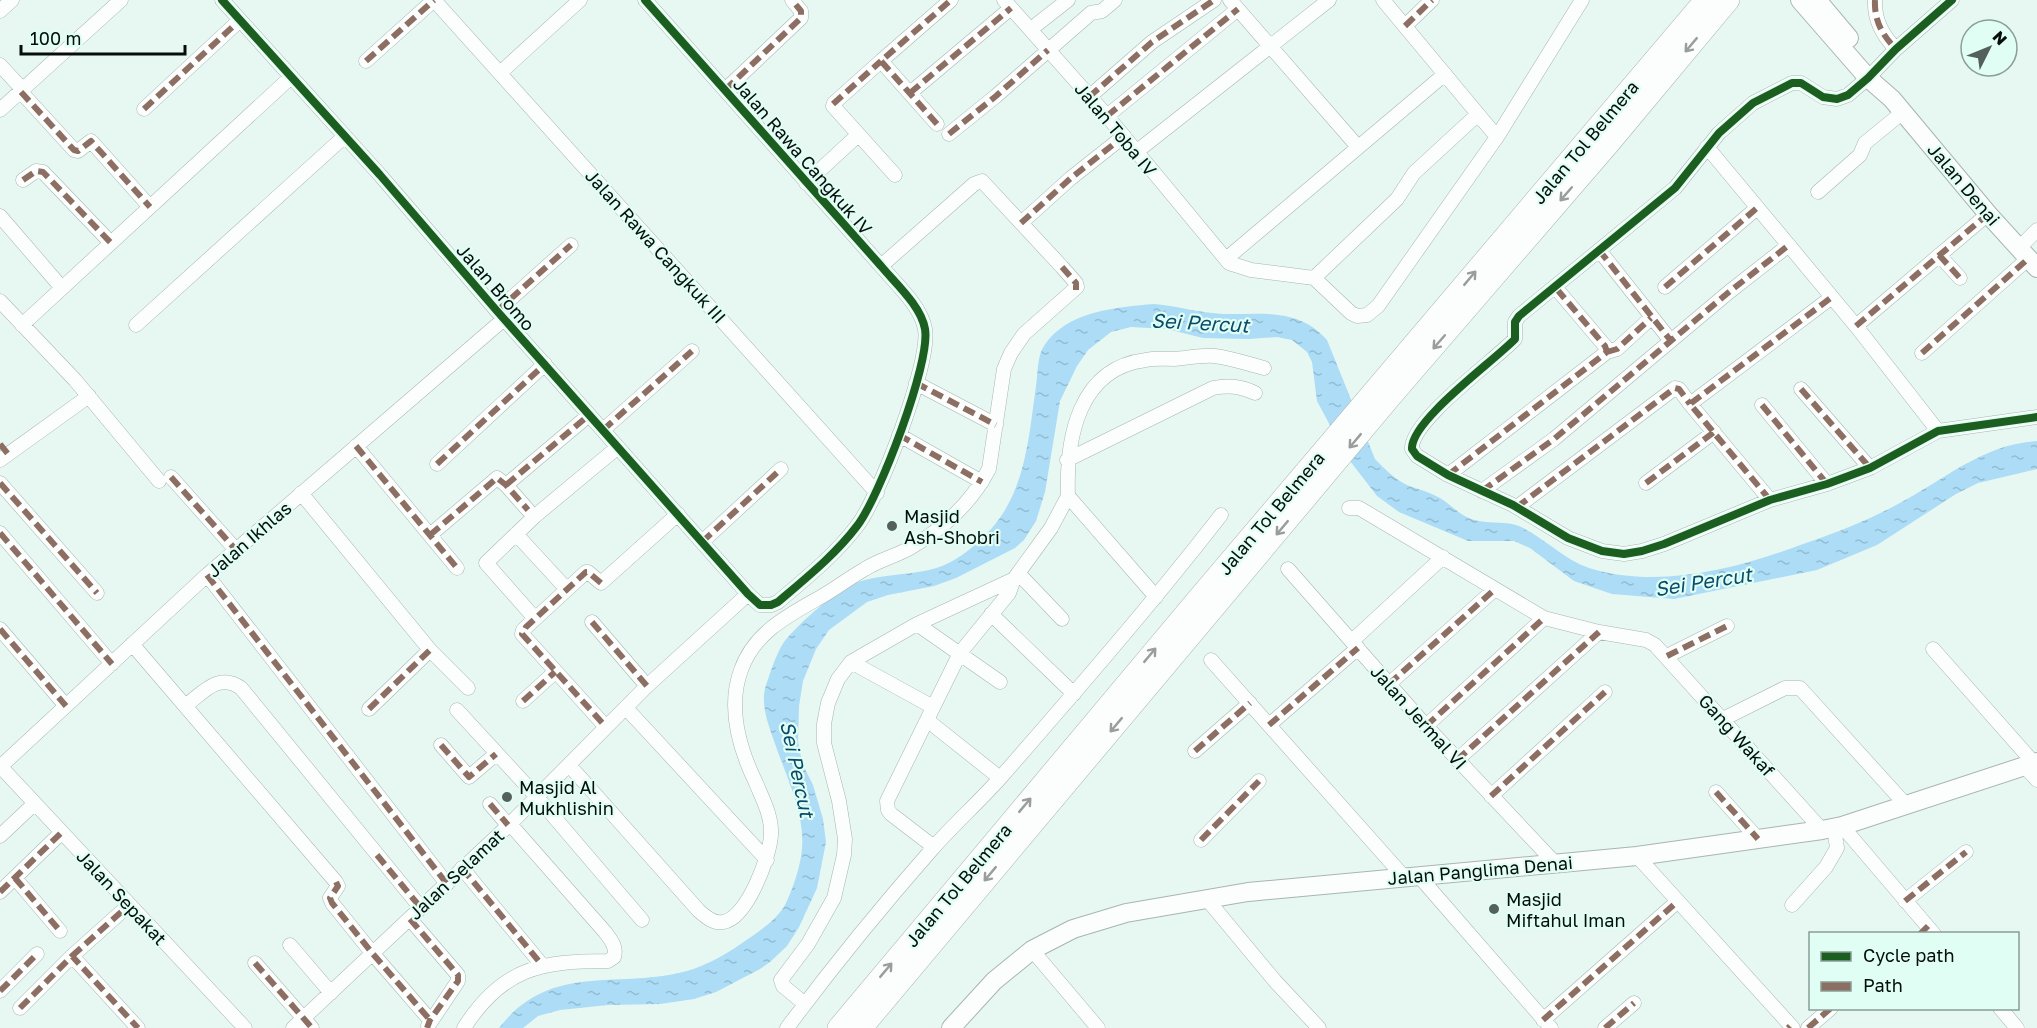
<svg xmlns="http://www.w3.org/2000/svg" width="2037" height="1028" viewBox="0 0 2037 1028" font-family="'Golos Text',sans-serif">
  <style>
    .water { fill: url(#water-ripples) }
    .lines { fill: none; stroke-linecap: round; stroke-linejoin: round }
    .minor-casing { stroke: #a8b5b1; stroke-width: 15 }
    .major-casing { stroke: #a8b5b1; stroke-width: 20 }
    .highway-casing { stroke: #a8b5b1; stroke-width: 22 }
    .minor { stroke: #fbfefd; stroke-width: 14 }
    .major { stroke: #fbfefd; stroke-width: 18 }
    .highway { stroke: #fbfefd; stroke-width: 21 }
    .quiet { stroke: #8d6e63; stroke-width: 6; stroke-dasharray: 12 6; stroke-linecap: butt }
    .cycleway-casing { stroke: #e0fef4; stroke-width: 11 }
    .cycleway { stroke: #1b5e20; stroke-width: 8 }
    .oneway { stroke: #999e9c }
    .poi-dot { fill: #54605c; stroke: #e0fef4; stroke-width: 2 }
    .labels { text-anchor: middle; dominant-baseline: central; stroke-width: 4.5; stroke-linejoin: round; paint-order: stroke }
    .street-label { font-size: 18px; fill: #050e0b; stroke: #e0fef4 }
    .poi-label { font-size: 18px; fill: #050e0b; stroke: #e0fef4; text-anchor: start }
    .water-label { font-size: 20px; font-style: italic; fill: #094b6c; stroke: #e0fef4 }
  </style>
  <defs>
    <pattern id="water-ripples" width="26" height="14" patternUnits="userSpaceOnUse" patternTransform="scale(1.5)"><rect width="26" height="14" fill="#acdcf6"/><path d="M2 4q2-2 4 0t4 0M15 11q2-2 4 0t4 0" fill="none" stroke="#92bcd2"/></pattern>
  </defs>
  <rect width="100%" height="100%" fill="#e7f7f2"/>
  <path class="water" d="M1154 304C1178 306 1200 313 1223 314 1262 315 1298 307 1327 340L1375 459C1385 469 1394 479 1407 485 1418 489 1429 492 1440 498 1453 506 1463 519 1479 521 1492 524 1506 521 1519 526 1544 537 1563 559 1589 568 1660 590 1739 568 1806 543 1838 532 1869 520 1898 504 1944 480 1983 444 2037 441V469L1978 483 1956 494 1877 545 1817 570 1674 599 1612 594 1574 581 1530 548 1514 541H1468L1399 512 1377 496 1347 457 1317 401 1312 362 1307 352 1292 340 1277 337 1249 339 1203 338 1167 329 1131 327 1111 332 1088 350 1077 366 1060 401 1045 492 1036 521 1024 540 1015 548 956 578 934 586 888 595 867 602 829 630 816 649 803 681 799 706 798 741 802 763 813 785 823 819 826 842 817 888 799 927 787 946 770 962 760 969 716 992 694 999 660 1004 608 1005 560 1010 538 1016 523 1028H499C551 961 617 990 687 971 708 965 730 952 748 939 762 929 778 919 786 903 793 888 801 865 802 848 805 812 785 774 774 741 768 723 760 704 766 685 771 671 776 654 784 642 799 623 838 588 861 581 882 575 903 575 924 571 951 567 974 548 992 528 1026 489 1029 435 1036 386 1038 374 1037 356 1044 346 1066 311 1118 307 1154 304Z"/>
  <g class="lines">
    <defs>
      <path id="minor" d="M222 0 380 175 497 311 748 594 760 605H771L778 602C806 578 835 555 857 526 879 498 931 362 925 329 921 306 896 284 881 266L645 0
        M434 0 877 493
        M1004 0 1107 116 1229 263 1251 270 1314 278 1351 313 1357 316 1367 315 1378 306 1497 137 1582 0
        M1230 0 1358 147
        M1383 0 1497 137
        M1875 0C1874 20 1882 35 1896 49
        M1952 0 1896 49 1868 78 1848 95 1837 99 1823 97 1801 83H1792L1753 103 1719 133 1675 188 1519 316 1515 322V339C1494 361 1410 421 1412 449L1417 456 1448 475 1513 505 1568 538 1602 551 1624 554 1642 551 1664 544 1770 500 1827 484 1870 468 1938 431 2037 417
        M0 11 12 0
        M1405 26 1432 0
        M1031 29 1068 0
        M366 61 434 0
        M881 61 834 103 833 106 895 175
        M0 65 23 90
        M500 73 580 0
        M725 90 801 18V11L792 0
        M21 92 74 150 78 151 91 141 150 207
        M910 93 1011 8
        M1089 97 1152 42 1214 0
        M144 109 240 20
        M0 110 121 0
        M1107 116 1238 9
        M937 124 881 61 951 0
        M949 134 996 96 1091 13 1102 11 1115 0
        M1707 147 1856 326 1938 431
        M1136 152 1329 0
        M23 180 36 171 43 172 111 243
        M806 183 858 135
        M1818 192 1860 155 1865 143 1903 112
        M0 216 62 288
        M1021 223 1071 178 1124 136
        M2019 248 2037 230
        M1599 250 1671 341
        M1939 255 1960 278
        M1226 259 1445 74
        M1314 278 1397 199 1414 173 1477 115
        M1665 287 1757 208
        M0 301 75 380 159 481
        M497 311 571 245
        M22 325 291 77
        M136 325 345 136
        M1856 326 1988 214
        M1607 352 1617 349 1651 318
        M1922 353 2029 258
        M916 383 996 425
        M1801 389 1870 468
        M1762 405 1827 484
        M603 430 692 351
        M899 435 982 482
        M356 446 457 568
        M0 460 89 396
        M1067 460 1213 388C1228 385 1240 386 1255 393
        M437 464 545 364
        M1448 475 1607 352 1605 346 1555 287
        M171 477 236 550
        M0 483 97 593
        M1646 483 1714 432
        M506 485 589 415
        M1482 491 1554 439 1729 292 1789 245
        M301 493 430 650 468 688
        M1770 500 1690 404 1832 297
        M1517 507 1675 388 1679 389 1690 404
        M1349 508H1359L1544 618 1599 632 1646 640 1655 645 1822 830
        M0 533 112 664
        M516 534 562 584
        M430 535 497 478 506 485 528 510
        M702 542 781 469
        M1288 569 1426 726 1554 862
        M1019 574 1062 619
        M207 575 447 884
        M1156 597 1068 496C1066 439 1078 368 1146 360 1155 358 1164 359 1174 359 1187 358 1201 355 1215 356 1231 358 1248 364 1264 368
        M531 614 486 563 535 516 618 447
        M991 614 1074 694
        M592 622 647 686
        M917 624 1000 682
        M0 629 66 706
        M1352 641 1443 557
        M132 644 336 882 338 886 330 898 332 903 373 954 430 1020
        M1933 649 2034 763
        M1667 656 1727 626
        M1211 660 1404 877
        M851 662 933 707
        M1389 684 1495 589
        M523 701 555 672
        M185 706C203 693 218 672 241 688L421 908
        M626 708 767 860
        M369 709 430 650
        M457 710 537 797 642 920
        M1723 719 1785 688H1800L1906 805
        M927 720 1000 778
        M1269 725 1358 648
        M1426 726 1544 618
        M606 727 522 634 523 630 586 572H588L601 583 678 514
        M441 745 469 777 496 754
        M1195 751 1250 703
        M1457 760 1599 632
        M569 765 699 911C706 917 714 924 723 922 747 919 770 856 771 835 772 816 763 800 756 783 739 748 727 708 741 670 754 633 787 616 819 598 835 589 849 578 865 569 879 560 896 556 910 548 943 529 971 503 989 469L1004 369 1011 353 1024 334 1077 287 1076 283 1062 267 982 181 974 184 881 266
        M0 766 245 1028
        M2024 766 2037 780
        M0 767 207 575 504 319
        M1716 792 1758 839
        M1491 796 1605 692
        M490 804 508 825
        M1842 826 1934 934
        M0 836 34 804
        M1201 840 1259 781
        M934 847 891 814 888 810 887 801 960 653 1009 593 1014 579 1051 528 1068 496
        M1637 856 1793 1028
        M462 868 542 965
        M1418 875 1551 1028
        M15 878 60 931
        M0 892 61 833
        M1206 898 1275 981 1319 1028
        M1905 901 1966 852
        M1792 905 1826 867 1837 848 1834 828
        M410 919 458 975V981L428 1026
        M290 945 331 993
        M1032 950 1098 1028
        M72 956 129 905
        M255 963 312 1028
        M0 991 37 954
        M805 1004 783 986 781 980 808 944 834 898 844 855 845 839 839 801 824 743V724L828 703 838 679 851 662 863 655 917 624 1014 579
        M20 1008 72 956 138 1028
        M2000 1008 2017 1028
        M1543 1020 1678 901
        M293 1028 510 824 647 686 748 594
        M464 1028C502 968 541 961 608 961L614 957C617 947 611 940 605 932L510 824
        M787 1028C833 966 882 906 933 848 955 823 980 801 1002 776 1077 690 1151 605 1221 515
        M1605 1028 1634 1003
        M1808 1028 1831 1008"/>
      <path id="major" d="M1800 0 1868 78 1892 99 1988 214 2037 268
        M1817 0 1849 38
        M951 1028 994 981 1032 950 1073 929 1126 913 1248 892 1637 856 1822 830 1842 826 2037 762"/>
      <path id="highway" d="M838 1028 1194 603 1705 0
        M862 1028 1390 398 1609 144 1729 0"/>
    </defs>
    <use href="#minor" class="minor-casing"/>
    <use href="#major" class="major-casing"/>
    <use href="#highway" class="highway-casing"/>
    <use href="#minor" class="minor"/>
    <use href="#major" class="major"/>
    <use href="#highway" class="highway"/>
    <path class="quiet" d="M1875 0C1874 20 1882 35 1896 49
      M1405 26 1432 0
      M366 61 434 0
      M725 90 801 18V11L792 0
      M21 92 74 150 78 151 91 141 150 207
      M910 93 1011 8
      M1089 97 1152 42 1214 0
      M833 104 881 61
      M144 109 240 20
      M1107 116 1238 9
      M937 124 881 61 951 0
      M949 134 996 96 1048 50
      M23 180 36 171 43 172 111 243
      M1021 223 1071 178 1124 136
      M1599 250 1671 341
      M1939 255 1960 278
      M1062 267 1076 283V290
      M1665 287 1757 208
      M497 311 571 245
      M1856 326 1988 214
      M1607 352 1617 349 1651 318
      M1922 353 2029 258
      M916 383 996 425
      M1801 389 1870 468
      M1762 405 1827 484
      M603 430 692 351
      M899 435 982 482
      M0 444 8 454
      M356 446 457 568
      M437 464 545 364
      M1448 475 1607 352 1605 346 1555 287
      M171 477 236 550
      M0 483 97 593
      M1646 483 1714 432
      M506 485 589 415
      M1482 491 1554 439 1729 292 1789 245
      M1770 500 1690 404 1832 297
      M1517 507 1675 388 1679 389 1690 404
      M0 533 112 664
      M430 535 497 478 506 485 528 510
      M702 542 781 469
      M207 575 447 884
      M601 583 588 572H586L526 627 522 634 606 727
      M592 622 647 686
      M0 629 66 706
      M1667 656 1727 626
      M1389 684 1495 589
      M523 701 555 672
      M369 709 430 650
      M1269 725 1358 648
      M1426 726 1544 618
      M441 745 469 777 496 754
      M1195 751 1250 703
      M1457 760 1599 632
      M1716 792 1758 839
      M1491 796 1605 692
      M490 804 508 825
      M1201 840 1259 781
      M377 855 421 908
      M462 868 542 965
      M15 878 60 931
      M336 882 338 886 330 898 332 903 373 954 430 1020
      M0 892 61 833
      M1905 901 1966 852
      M410 919 458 975V981L430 1020 427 1028
      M1920 934 1928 926
      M72 956 129 905
      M255 963 312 1028
      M0 991 37 954
      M20 1008 72 956 138 1028
      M1543 1020 1678 901
      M1605 1028 1634 1003
      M1788 1028 1790 1026
      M1808 1028 1831 1008"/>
    <defs>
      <path id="cycleway" d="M222 0 380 175 497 311 748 594 760 605H771L778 602C806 578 835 555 857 526 879 498 931 362 925 329 921 306 896 284 881 266L645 0
        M1952 0 1896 49 1868 78 1848 95 1837 99 1823 97 1801 83H1792L1753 103 1719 133 1675 188 1519 316 1515 322V339C1494 361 1410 421 1412 449L1417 456 1448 475 1513 505 1568 538 1602 551 1624 554 1642 551 1664 544 1770 500 1827 484 1870 468 1938 431 2037 417"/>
    </defs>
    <use href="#cycleway" class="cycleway-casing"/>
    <use href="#cycleway" class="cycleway"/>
  </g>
  <defs><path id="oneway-shaft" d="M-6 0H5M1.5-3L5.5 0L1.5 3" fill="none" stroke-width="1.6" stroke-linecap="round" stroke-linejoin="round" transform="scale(1.5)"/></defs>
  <g class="oneway">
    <use href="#oneway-shaft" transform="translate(1691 45) rotate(130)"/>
    <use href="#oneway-shaft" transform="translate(1566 194) rotate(131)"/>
    <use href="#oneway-shaft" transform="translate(1470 278) rotate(-50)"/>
    <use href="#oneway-shaft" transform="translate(1439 342) rotate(131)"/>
    <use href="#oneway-shaft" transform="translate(1355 441) rotate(130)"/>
    <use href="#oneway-shaft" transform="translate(1282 528) rotate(130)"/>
    <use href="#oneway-shaft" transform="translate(1150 655) rotate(-50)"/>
    <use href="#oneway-shaft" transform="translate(1116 725) rotate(130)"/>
    <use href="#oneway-shaft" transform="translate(1025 805) rotate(-50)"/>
    <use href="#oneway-shaft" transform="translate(990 874) rotate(130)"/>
    <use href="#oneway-shaft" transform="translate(886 970) rotate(-50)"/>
  </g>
  <g class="poi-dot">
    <circle cx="892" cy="526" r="6"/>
    <circle cx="507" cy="797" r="6"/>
    <circle cx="1494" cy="909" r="6"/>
  </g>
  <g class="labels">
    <g class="street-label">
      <text transform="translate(1116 129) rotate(50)">Jalan Toba IV</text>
      <text transform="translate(1585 142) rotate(-50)">Jalan Tol Belmera</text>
      <text transform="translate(803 156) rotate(49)">Jalan Rawa Cangkuk IV</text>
      <text transform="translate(1964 184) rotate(50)">Jalan Denai</text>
      <text transform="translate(656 246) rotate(48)">Jalan Rawa Cangkuk III</text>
      <text transform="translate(496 287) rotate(49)">Jalan Bromo</text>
      <text transform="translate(1271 513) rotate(-50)">Jalan Tol Belmera</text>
      <text transform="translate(249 539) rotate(-41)">Jalan Ikhlas</text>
      <text transform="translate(1419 717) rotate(48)">Jalan Jermal VI</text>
      <text transform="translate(1737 735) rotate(48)">Gang Wakaf</text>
      <text transform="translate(1480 870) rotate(-5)">Jalan Panglima Denai</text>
      <text transform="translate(456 874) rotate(-43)">Jalan Selamat</text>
      <text transform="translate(958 885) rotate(-50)">Jalan Tol Belmera</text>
      <text transform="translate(122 897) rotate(47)">Jalan Sepakat</text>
    </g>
    <g class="poi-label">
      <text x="904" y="516">Masjid<tspan x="904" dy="21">Ash-Shobri</tspan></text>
      <text x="519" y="787">Masjid Al<tspan x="519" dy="21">Mukhlishin</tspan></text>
      <text x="1506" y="899">Masjid<tspan x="1506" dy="21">Miftahul Iman</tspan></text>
    </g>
    <g class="water-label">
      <text transform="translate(1200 322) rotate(3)">Sei Percut</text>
      <text transform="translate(1703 581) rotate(-9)">Sei Percut</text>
      <text transform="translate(798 769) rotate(78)">Sei Percut</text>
    </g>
  </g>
  <rect x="1809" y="932" width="210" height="78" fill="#e0fef4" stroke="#889e97" stroke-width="1.5"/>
  <rect x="1821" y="952" width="30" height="9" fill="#1b5e20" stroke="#889e97" stroke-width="1.5"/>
  <text x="1863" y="962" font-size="18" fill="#050e0b">Cycle path</text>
  <rect x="1821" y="982" width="30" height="9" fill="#8d6e63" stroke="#889e97" stroke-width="1.5"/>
  <text x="1863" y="992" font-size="18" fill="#050e0b">Path</text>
  <g transform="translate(1989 48) rotate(47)"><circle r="28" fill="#e0fef4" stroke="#889e97" stroke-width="1.5"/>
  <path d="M0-4.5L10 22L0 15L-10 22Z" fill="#54605c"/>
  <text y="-9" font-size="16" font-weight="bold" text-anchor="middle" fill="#050e0b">N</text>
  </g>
  <path d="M21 45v9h164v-9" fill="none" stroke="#050e0b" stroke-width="3"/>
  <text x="30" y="45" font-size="18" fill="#050e0b" stroke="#e0fef4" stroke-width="4.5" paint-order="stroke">100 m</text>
</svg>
